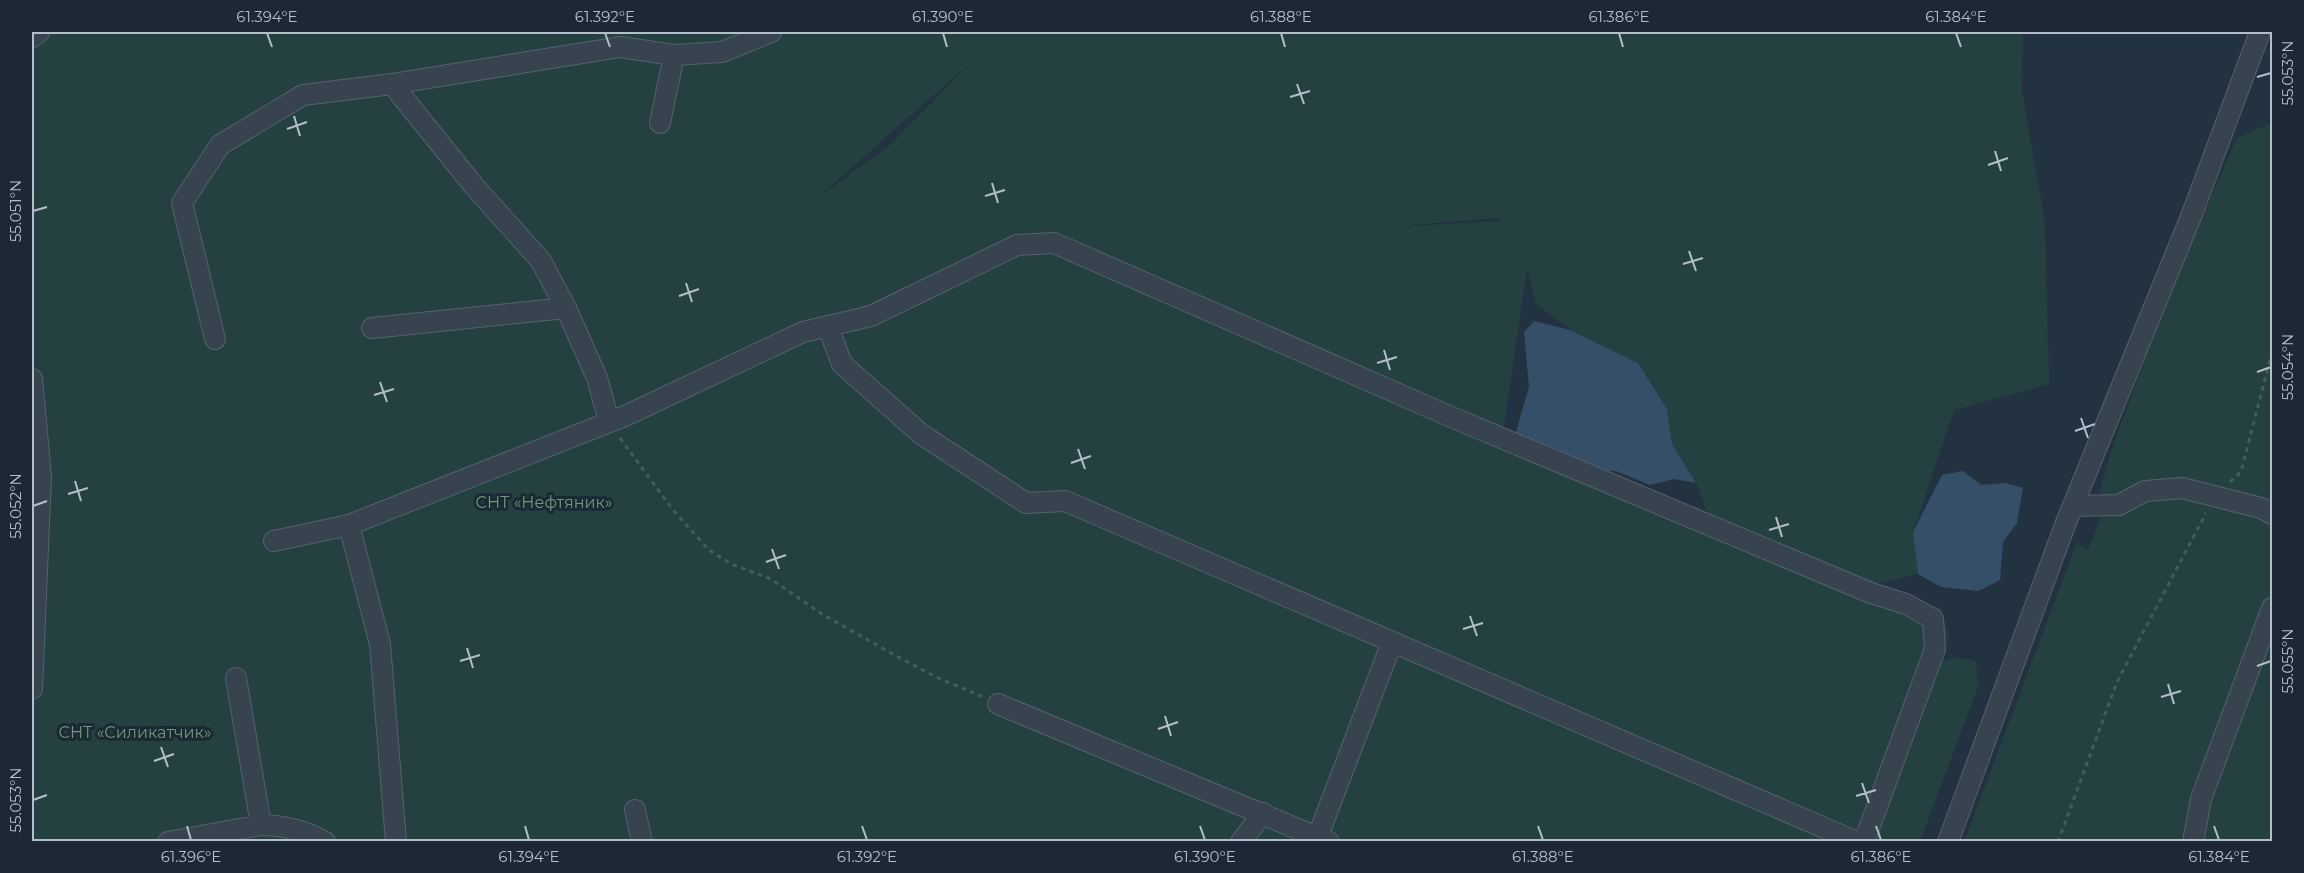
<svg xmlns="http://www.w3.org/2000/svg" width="2304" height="873" viewBox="0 0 2304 873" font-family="Montserrat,sans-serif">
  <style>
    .green { fill: #254041; fill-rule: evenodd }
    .water { fill: #364f68 }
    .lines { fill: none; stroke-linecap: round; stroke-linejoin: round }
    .minor-casing { stroke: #55616e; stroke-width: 22 }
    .path { stroke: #435d5e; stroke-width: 3; stroke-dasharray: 4.5 4.5; stroke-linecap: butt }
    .minor { stroke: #384350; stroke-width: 20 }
    .ticks { fill: none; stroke: #b4becb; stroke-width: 2 }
    .labels { text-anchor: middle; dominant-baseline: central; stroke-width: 6; stroke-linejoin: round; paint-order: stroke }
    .park-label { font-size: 16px; fill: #6a9d72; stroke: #1c2835 }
    .neatline { fill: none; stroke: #b4becb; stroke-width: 2 }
    .ticks-label { font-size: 15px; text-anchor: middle; fill: #b4becb }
  </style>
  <rect width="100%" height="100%" fill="#233240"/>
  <path class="green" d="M32 32H2023L2022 90 2045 224 2049 384 1954 410 1913 532 1918 574 1875 584 1941 609 1949 637 1941 662 1953 657 1976 661 1978 687 1920 841H32ZM969 64 889 146 816 199ZM1499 218 1500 221 1411 226V225ZM1527 268 1536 304 1570 330 1638 363 1667 409 1672 444 1696 483 1710 520 1502 440Z
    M2272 123V841L1964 842 2077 542 2088 550 2108 500 2099 496C2107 457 2123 420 2136 383 2167 300 2201 218 2237 138Z"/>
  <path class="water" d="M1534 321 1570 330 1638 363 1667 409 1672 444 1696 483 1674 479 1650 485 1616 471 1586 470 1557 449 1514 439 1529 387 1524 332Z
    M1963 471 1981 485 2005 483 2023 488 2017 523 2003 542 2000 580 1978 591 1941 587 1918 574 1913 532 1942 475Z"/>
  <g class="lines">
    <defs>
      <path id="minor" d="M32 37 39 32
        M660 123 674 55
        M828 327 842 364 921 434 1026 503 1065 501 1857 842
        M372 328 566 308
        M215 339 182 203 220 145 303 95 392 84
        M32 379 41 476 32 689
        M609 421 597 378 566 308 541 261 474 186 392 84 620 47 674 55 722 52 771 32
        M2073 506 2119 505 2145 491 2182 488 2261 508 2272 514
        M349 525 380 644 396 842
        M274 541 349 525 625 416 803 332 871 316 1017 245 1054 243 1449 416 1871 593 1906 604 1933 619 1935 649 1864 842
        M236 678 261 825
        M998 704 1329 842
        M635 810 642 842
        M1318 836 1392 642
        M168 842 261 825C282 825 307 831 325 842
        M1241 842 1263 813
        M1948 842 2065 525 2192 214 2260 32
        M2193 842 2201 799 2272 608"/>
    </defs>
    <use href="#minor" class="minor-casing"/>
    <path class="path" d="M620 438 673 510 709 550 731 564 771 579 822 614 889 652 936 677 983 697
      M2230 482 2241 472 2272 352
      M2058 842 2117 682 2206 513"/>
    <use href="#minor" class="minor"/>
  </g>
  <path class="ticks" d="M267 33 272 47M605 33 610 47M943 33 947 47M1281 33 1285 47M1619 33 1623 47M1956 33 1961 47M2257 77 2271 73M1297 84 1304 104M1290 97 1310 91M294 116 300 136M287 129 307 122M1995 151 2001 171M1988 165 2008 158M992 183 998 203M985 196 1005 190M33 211 47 207M1689 251 1696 271M1683 264 1703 258M686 283 692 302M679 296 699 289M1384 350 1390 370M1377 363 1397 357M2257 372 2271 367M380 382 387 402M374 395 394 389M2081 418 2088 438M2075 431 2095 424M1078 449 1085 469M1071 463 1091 456M75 481 81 501M68 494 88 488M33 506 47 501M1776 517 1782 537M1769 530 1789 524M772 549 779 569M766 562 786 555M1470 616 1477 636M1463 629 1483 623M467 648 473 668M460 661 480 655M2257 666 2271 661M2168 684 2174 704M2161 697 2181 691M1165 716 1171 736M1158 729 1178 722M161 747 168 767M154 761 174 754M1862 783 1869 803M1856 796 1876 790M33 800 47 795M187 826 191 840M525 826 529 840M862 826 867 840M1200 826 1205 840M1538 826 1543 840M1876 826 1881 840M2214 826 2219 840"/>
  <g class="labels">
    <g class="park-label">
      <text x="544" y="502">СНТ «Нефтяник»</text>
      <text x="135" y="732">СНТ «Силикатчик»</text>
    </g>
  </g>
  <rect width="2304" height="873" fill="none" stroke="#1c2835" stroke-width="66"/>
  <rect x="33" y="33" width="2238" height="807" class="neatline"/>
  <g class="ticks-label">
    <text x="267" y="22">61.394°E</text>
    <text x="605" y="22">61.392°E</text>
    <text x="943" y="22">61.390°E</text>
    <text x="1281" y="22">61.388°E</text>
    <text x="1619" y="22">61.386°E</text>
    <text x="1956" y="22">61.384°E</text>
    <text transform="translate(2288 73) rotate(-90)" y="5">55.053°N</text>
    <text transform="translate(16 211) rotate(-90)" y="5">55.051°N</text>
    <text transform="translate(2288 367) rotate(-90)" y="5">55.054°N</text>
    <text transform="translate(16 506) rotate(-90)" y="5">55.052°N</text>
    <text transform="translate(2288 661) rotate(-90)" y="5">55.055°N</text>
    <text transform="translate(16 800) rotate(-90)" y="5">55.053°N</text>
    <text x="191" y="862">61.396°E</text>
    <text x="529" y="862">61.394°E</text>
    <text x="867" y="862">61.392°E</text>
    <text x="1205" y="862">61.390°E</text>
    <text x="1543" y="862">61.388°E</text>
    <text x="1881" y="862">61.386°E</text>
    <text x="2219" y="862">61.384°E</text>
  </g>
</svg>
